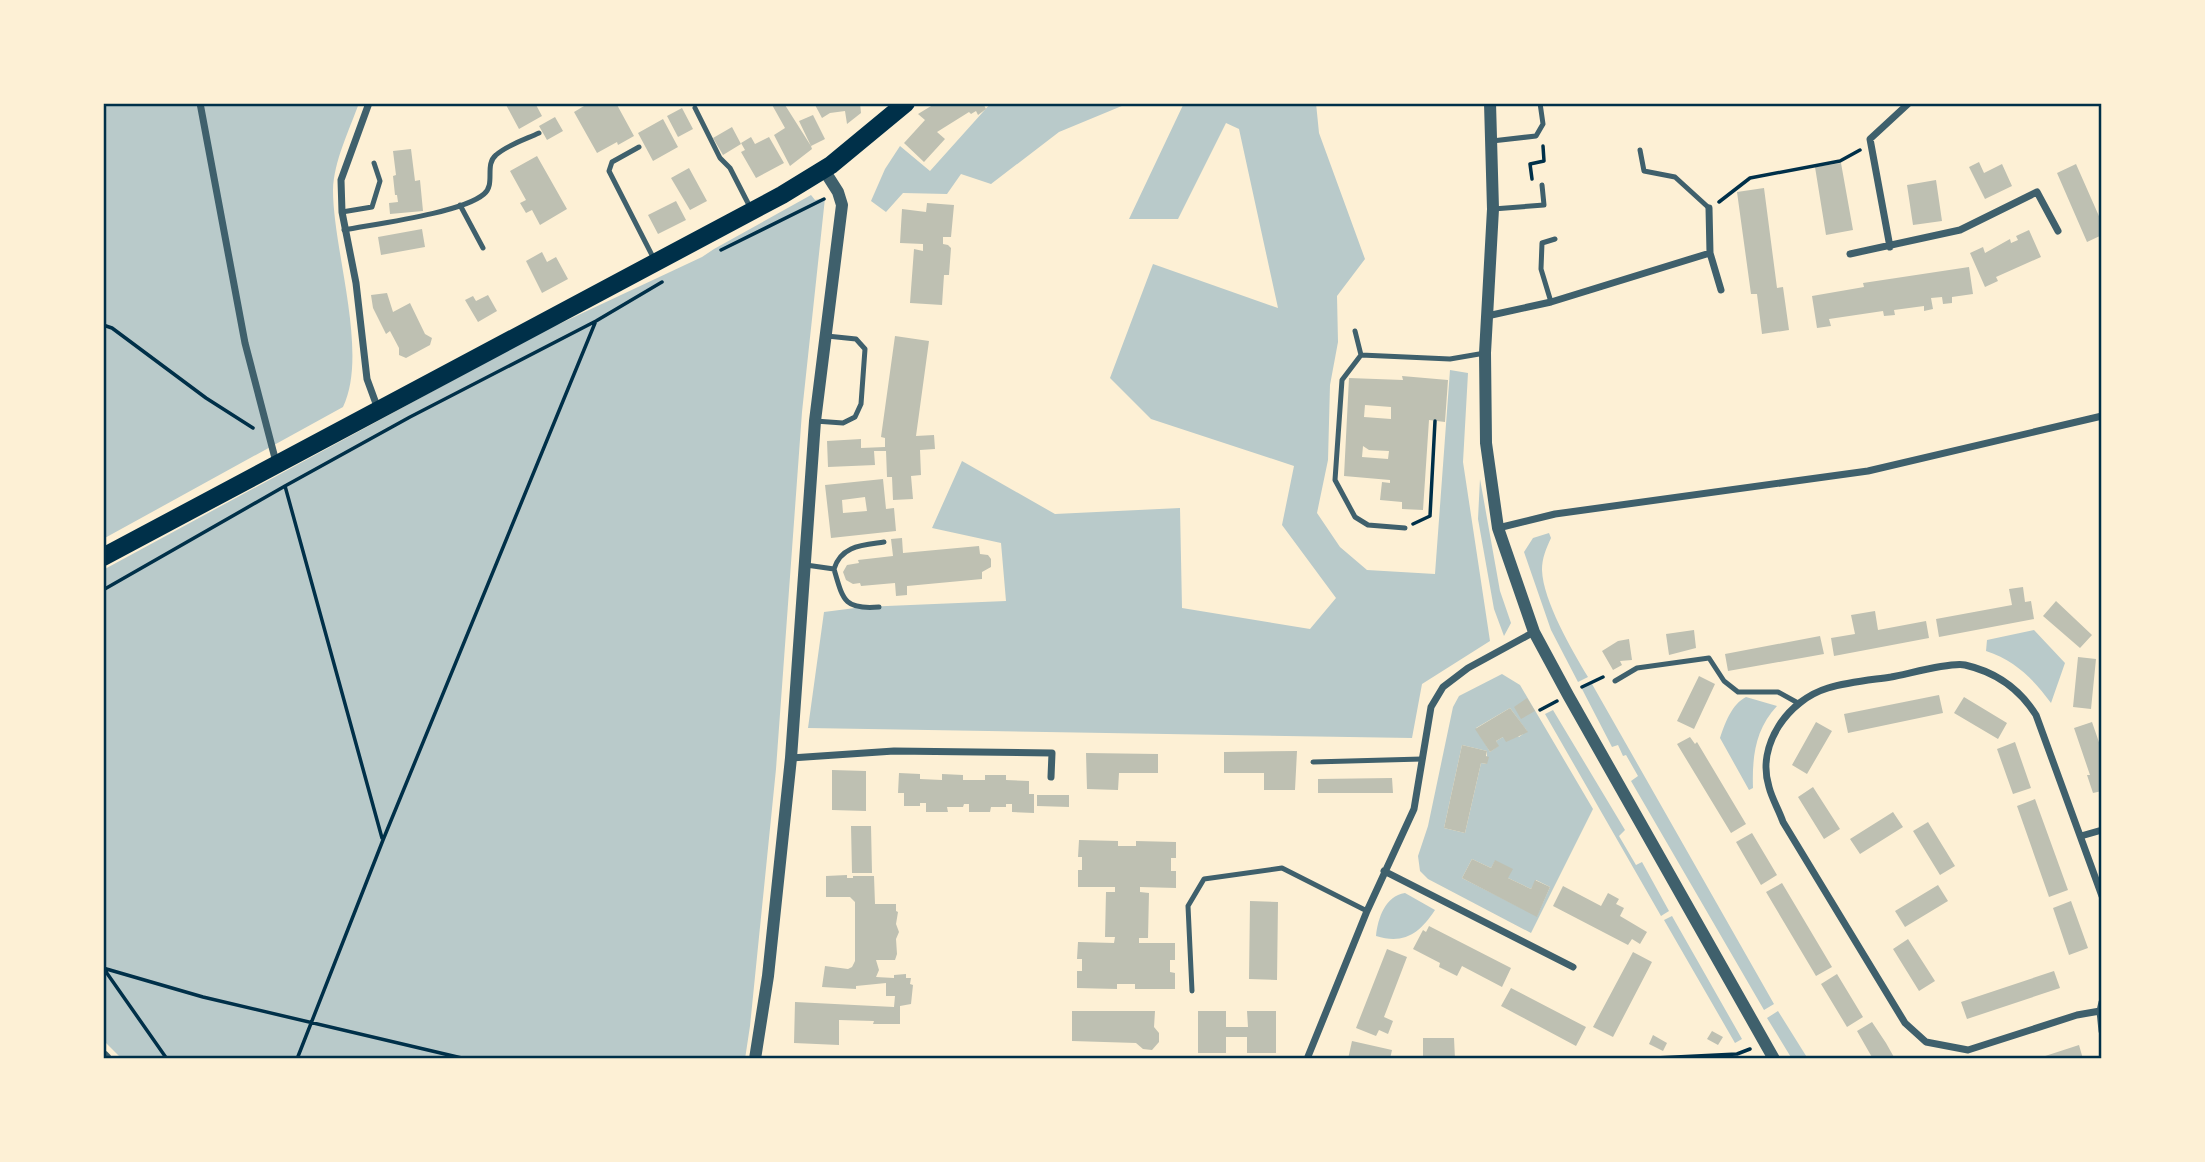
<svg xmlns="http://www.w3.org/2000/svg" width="2205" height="1162" viewBox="0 0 2205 1162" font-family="Manrope,sans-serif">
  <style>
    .green { fill: #b9caca; fill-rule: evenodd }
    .building { fill: #bec0b2; fill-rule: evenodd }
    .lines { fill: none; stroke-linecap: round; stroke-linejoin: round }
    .path { stroke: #003049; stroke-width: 3.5 }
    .service { stroke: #3f606c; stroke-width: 5 }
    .minor { stroke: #3f606c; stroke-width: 7 }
    .tertiary { stroke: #3f606c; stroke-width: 12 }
    .primary { stroke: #003049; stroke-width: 18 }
    .neatline { fill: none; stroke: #003049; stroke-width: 2.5 }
  </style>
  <rect width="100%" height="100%" fill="#fdf0d5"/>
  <path class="green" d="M103 103H359C349 131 334 161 333 190 333 251 369 353 343 407L103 539Z
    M991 103H1129L1059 132 991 184 961 174 947 194 903 193 886 212 871 201 885 169 900 146 930 171Z
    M1184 103H1316L1319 133 1365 259 1337 296 1338 342 1330 385 1328 460 1317 513 1340 547 1367 570 1435 574 1450 370 1468 373 1463 462 1490 641 1422 684 1412 738 808 728 824 612 863 607 1006 601 1001 543 932 528 962 461 1055 514 1180 508 1182 608 1310 629 1336 598 1282 525 1294 466 1151 419 1110 378 1153 264 1278 308 1239 129 1226 123 1178 219H1129Z
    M811 195 815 200 825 198 802 412 776 769 750 1026 745 1059H122L103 1040V570L542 332 702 257 714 249Z
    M1480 479 1500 591 1511 623 1504 636 1494 609 1478 519Z
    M1549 533 1551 538C1546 549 1542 558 1542 570 1543 601 1572 650 1588 677L1578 682 1551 630 1524 552 1533 538Z
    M2034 630 2065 663 2051 703C2033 679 2016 661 1986 651L1987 640Z
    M1502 674 1520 685 1593 809 1531 933 1428 879 1420 871 1418 856 1428 826 1453 707 1459 696ZM1510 708 1527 731 1519 737 1517 735 1503 737 1496 741 1498 746 1490 752 1476 728ZM1462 745 1487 751V764L1481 763 1465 833 1444 828ZM1472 859 1491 868 1495 861 1508 878 1531 889 1536 880 1550 887 1537 916 1462 878Z
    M1592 684 1774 1004 1764 1010 1631 781 1638 776 1626 755 1623 756 1618 745 1612 747 1582 689Z
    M1746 697 1777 706C1755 729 1752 758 1753 788L1749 790 1720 738C1725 723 1732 704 1746 697Z
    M1553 710 1625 830 1619 836 1636 865 1642 862 1669 911 1661 916 1545 714Z
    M1405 893 1435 910C1420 933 1404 945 1376 936 1378 918 1385 896 1405 893Z
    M1672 916 1742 1039 1735 1043 1664 920Z
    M1778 1011 1808 1059H1792L1767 1018Z"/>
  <path class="building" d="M505 103H535L542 116 519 129Z
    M589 103H616L634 136 618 145 617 142 597 153 574 112Z
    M771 103H789L785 105 811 146 799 121 813 115 825 139 811 146 812 149 790 166 774 135 785 128Z
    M814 103H860L861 113 847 124 845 111 830 113 822 118Z
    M936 103H983L986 109 978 115 976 111 971 114 969 112 937 132 945 139 924 162 904 143 925 120 918 114Z
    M682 108 693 129 678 137 667 116Z
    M555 117 563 131 547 140 539 126Z
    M663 119 678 147 653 161 638 133Z
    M732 127 741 144 723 155 713 138Z
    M751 137 755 144 769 137 784 163 756 178 741 152 745 150 741 143Z
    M411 149 415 181 420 180 423 211 390 214 389 203 398 202 397 195H395L393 176 396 175 393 151Z
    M537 156 567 209 540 225 532 210 526 213 520 203 526 200 510 171Z
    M1979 162 1984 173 2002 164 2012 186 1985 199 1969 167Z
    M1841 163 1853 230 1826 235 1815 167Z
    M2076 164 2102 223V235L2087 242 2057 173Z
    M689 168 707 201 690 210 671 178Z
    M1936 180 1942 221 1913 225 1907 185Z
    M1764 188 1777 288 1783 287 1789 330 1762 334 1757 294H1751L1737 192Z
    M676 201 686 220 658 234 648 215Z
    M927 203 954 205 951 237H943V244L948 245 951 248 949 275H944L942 305 910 303 914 249 923 251V244L900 243 902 209 926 212Z
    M422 229 425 247 381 255 378 237Z
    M2029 230 2041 257 1996 277 1998 281 1985 287 1970 253 1983 247 1985 253 2010 239 2011 243 2018 240 2016 236Z
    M542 252 547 262 556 257 568 279 542 293 526 261Z
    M1969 267 1973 294 1952 297V303L1943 304 1942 297 1931 298 1933 309 1924 311V306L1894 310 1895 315 1884 316 1883 311 1829 319 1831 326 1817 328 1812 296 1864 287 1863 283Z
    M387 293 393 312 410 303 425 334 432 338 430 345 406 358 399 355V348L390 331 386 334 373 308 371 295Z
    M488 295 497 311 478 322 465 300 473 296 476 301Z
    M895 336 929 341 916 436 934 435 935 449 920 450 921 475 911 476 913 499 893 500 892 477H887L886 451H874L875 465 828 467 827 441 861 439V448L885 447V438L881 437Z
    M1402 376 1448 380 1445 422 1429 420 1423 510 1402 509V502L1380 500 1382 482 1390 483V480L1344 476 1349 378 1403 380ZM1365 405 1391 407V419L1364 417ZM1363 446 1369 450 1389 451 1388 459 1362 457Z
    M883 479 886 509 894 508 896 531 831 538 825 485ZM865 497 867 511 843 513 842 500Z
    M902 538 903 553 979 546 980 554 988 555 991 559V567L982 572V579L907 586V595L896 596 895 583 861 586 860 583 853 584 846 580 843 572 847 565 859 563 858 560 893 556 891 539Z
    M2023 587 2025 602 2031 601 2034 619 1939 637 1936 619 2012 605 2009 589Z
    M2056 601 2092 635 2080 648 2043 616Z
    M1875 611 1878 630 1926 621 1929 638 1834 656 1831 638 1855 634 1851 615Z
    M1694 630 1696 648 1669 655 1666 634Z
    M1820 636 1824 654 1728 671 1725 654Z
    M1629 639 1632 660 1620 661 1622 665 1613 670 1602 651 1618 641Z
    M2078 657 2096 659 2091 709 2073 707Z
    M1699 676 1715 684 1694 729 1677 721Z
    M1939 695 1943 713 1848 733 1844 714Z
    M1964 697 2007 723 1998 739 1954 713Z
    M1527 698 1535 711 1521 719 1514 707Z
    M1510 708 1528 732 1506 742 1503 737 1496 741 1499 746 1490 752 1475 729Z
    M1816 722 1832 731 1807 774 1792 765Z
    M2092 722 2102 751V791L2093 793 2087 775H2090L2074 728Z
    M1690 737 1695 744 1697 742 1746 824 1731 833 1677 744Z
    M2015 742 2031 788 2013 794 1997 749Z
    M1462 745 1487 751 1486 756 1489 757 1487 764 1481 763 1465 833 1444 828Z
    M1297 751 1295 790H1264V773H1224V752Z
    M1086 753 1158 754V773H1119L1118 790 1087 789Z
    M832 770 866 771V811L832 810Z
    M899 773 920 774V779L942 780V774L963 775V780H985V775H1006V780L1029 781V794H1034V813L1012 812V804H1006V807H991L990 812H969V804H964L963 807H947L948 812H926V803H920V806H904V793H898Z
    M1392 778 1393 793H1318V779Z
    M1813 787 1840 829 1824 839 1798 797Z
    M1037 795H1069V807L1037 806Z
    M2035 799 2068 890 2049 897 2017 806Z
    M1893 812 1903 827 1860 854 1850 839Z
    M1928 822 1955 866 1940 875 1913 831Z
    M851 826H871L872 873H852Z
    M1752 833 1777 875 1761 885 1736 842Z
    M1079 840 1118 841V846H1136V841L1176 842V858H1171V871H1176V888L1140 887V892L1149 893 1148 938H1139V943H1175V960H1170V972L1175 973V989H1135V984H1117V989L1077 988V971H1082V959H1077L1078 942 1114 943 1115 937H1105L1106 892H1115V887H1078V870H1082V857H1078Z
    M1472 859 1491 868 1495 860 1513 869 1508 878 1531 889 1535 880 1550 887 1537 917 1462 878Z
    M847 875V878H853V876H874L875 904H896V911L898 912 896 924 899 932 896 939 897 954 895 960H876L879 970 876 977 894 978V975L906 974V978H911L910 984 913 985 911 1004 900 1006V1024H873L874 1021 839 1020V1045L794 1043 795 1002 894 1007 895 996H886V983L856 986V989L822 987 825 966 848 969 852 967 855 961V902L850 897H826V876Z
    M1782 883 1832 967 1816 976 1766 892Z
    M1938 885 1948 901 1905 927 1895 911Z
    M1563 886 1601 906 1608 893 1619 899 1616 904 1624 908 1620 916 1647 932 1640 944 1632 939 1628 945 1553 906Z
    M1250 901 1278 902 1277 980 1249 979Z
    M2071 901 2088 948 2069 955 2053 908Z
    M1429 926 1511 968 1502 987 1462 966 1457 976 1439 967 1440 963 1413 949 1423 930 1426 932Z
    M1908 939 1935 981 1919 991 1893 949Z
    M1387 949 1407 957 1384 1017 1393 1021 1388 1034 1379 1030 1376 1036 1356 1028Z
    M1633 952 1652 962 1613 1037 1593 1027Z
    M2054 971 2060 988 1967 1019 1961 1002Z
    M1837 974 1863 1017 1847 1027 1821 984Z
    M1511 988 1586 1027 1576 1046 1501 1006Z
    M1072 1011H1155L1154 1027 1159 1033V1042L1152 1050 1143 1049 1136 1043 1072 1041Z
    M1198 1011H1226V1027H1248L1247 1011H1276V1053H1247V1037H1226V1053H1198Z
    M1872 1022 1886 1043 1895 1059H1873L1857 1031Z
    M1712 1031 1723 1037 1718 1045 1707 1039Z
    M1653 1035 1667 1043 1663 1051 1649 1044Z
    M1423 1038H1454L1455 1059H1423Z
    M1352 1041 1392 1050 1390 1059H1348Z
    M2079 1045 2083 1059H2039V1058Z"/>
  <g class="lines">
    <path class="path" d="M1532 179 1530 164 1544 161 1543 146
      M1719 202 1750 178 1840 161 1860 150
      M721 250 824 199
      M103 325 112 328 206 398 253 428
      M285 486 382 838
      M1413 524 1430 516 1435 421
      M103 590 285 486 410 417 596 321 662 282
      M1582 687 1603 677
      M1540 710 1557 701
      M103 968 203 997 466 1059
      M104 969 167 1059
      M297 1059 383 840 595 323
      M1635 1059 1737 1054 1750 1049"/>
    <path class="service" d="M695 108 720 158 730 168 751 209
      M1492 141 1536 136 1543 124 1540 103
      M639 147 612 162 609 171 655 261
      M1640 150 1644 171 1675 177 1709 208
      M460 205 483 248
      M1493 209 1544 205 1542 185
      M342 212 372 207 380 181 374 163
      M344 230C375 224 462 213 484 194 496 184 484 165 496 155 507 145 526 139 539 133
      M1551 302 1541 269 1542 243 1555 239
      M1355 331 1361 355 1450 359 1485 353
      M1361 355 1342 380 1335 480 1355 517 1368 525 1405 528
      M815 421 843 423 855 417 861 404 865 349 856 339 827 336
      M806 565 834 569C843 600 844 610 879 607
      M834 569C841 545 864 545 884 542
      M1615 681 1637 668 1709 658 1724 681 1738 692H1778L1798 703
      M1313 762 1422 759
      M1192 991 1188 906 1204 879 1282 868 1367 911"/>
    <path class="minor" d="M200 103 245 343 276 462
      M369 103 341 180 342 212 356 283 367 379 378 409
      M1709 208 1710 253 1721 290
      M1890 247 1870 139 1909 103
      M1850 254 1960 230 2037 192 2058 231
      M1487 316 1551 302 1710 253
      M1498 528 1555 514 1868 471 2102 416
      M791 758 894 751 1052 753 1051 777
      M2081 836 2102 830
      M1384 871 1573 967
      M2102 896 2036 715C2019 688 1996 672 1965 665 1951 662 1908 674 1891 677 1871 680 1848 682 1828 688 1788 700 1756 745 1769 787 1772 799 1779 810 1783 822L1905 1023 1926 1042 1968 1050 2077 1015 2100 1011 2102 1002
      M2100 1011 2102 1031
      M1307 1059 1367 911 1414 809 1431 707 1443 687 1468 668 1534 632"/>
    <path class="tertiary" d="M1490 103 1493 209 1485 353 1486 443 1498 528 1534 632 1568 695 1774 1059
      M103 1056 106 1059
      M755 1059 768 976 791 758 815 421 842 205 838 192 824 170"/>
    <path class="primary" d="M103 557 782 195 831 165 906 103"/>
  </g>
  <rect width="2205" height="1162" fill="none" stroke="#fdf0d5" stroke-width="210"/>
  <rect x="105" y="105" width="1995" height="952" class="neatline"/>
</svg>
